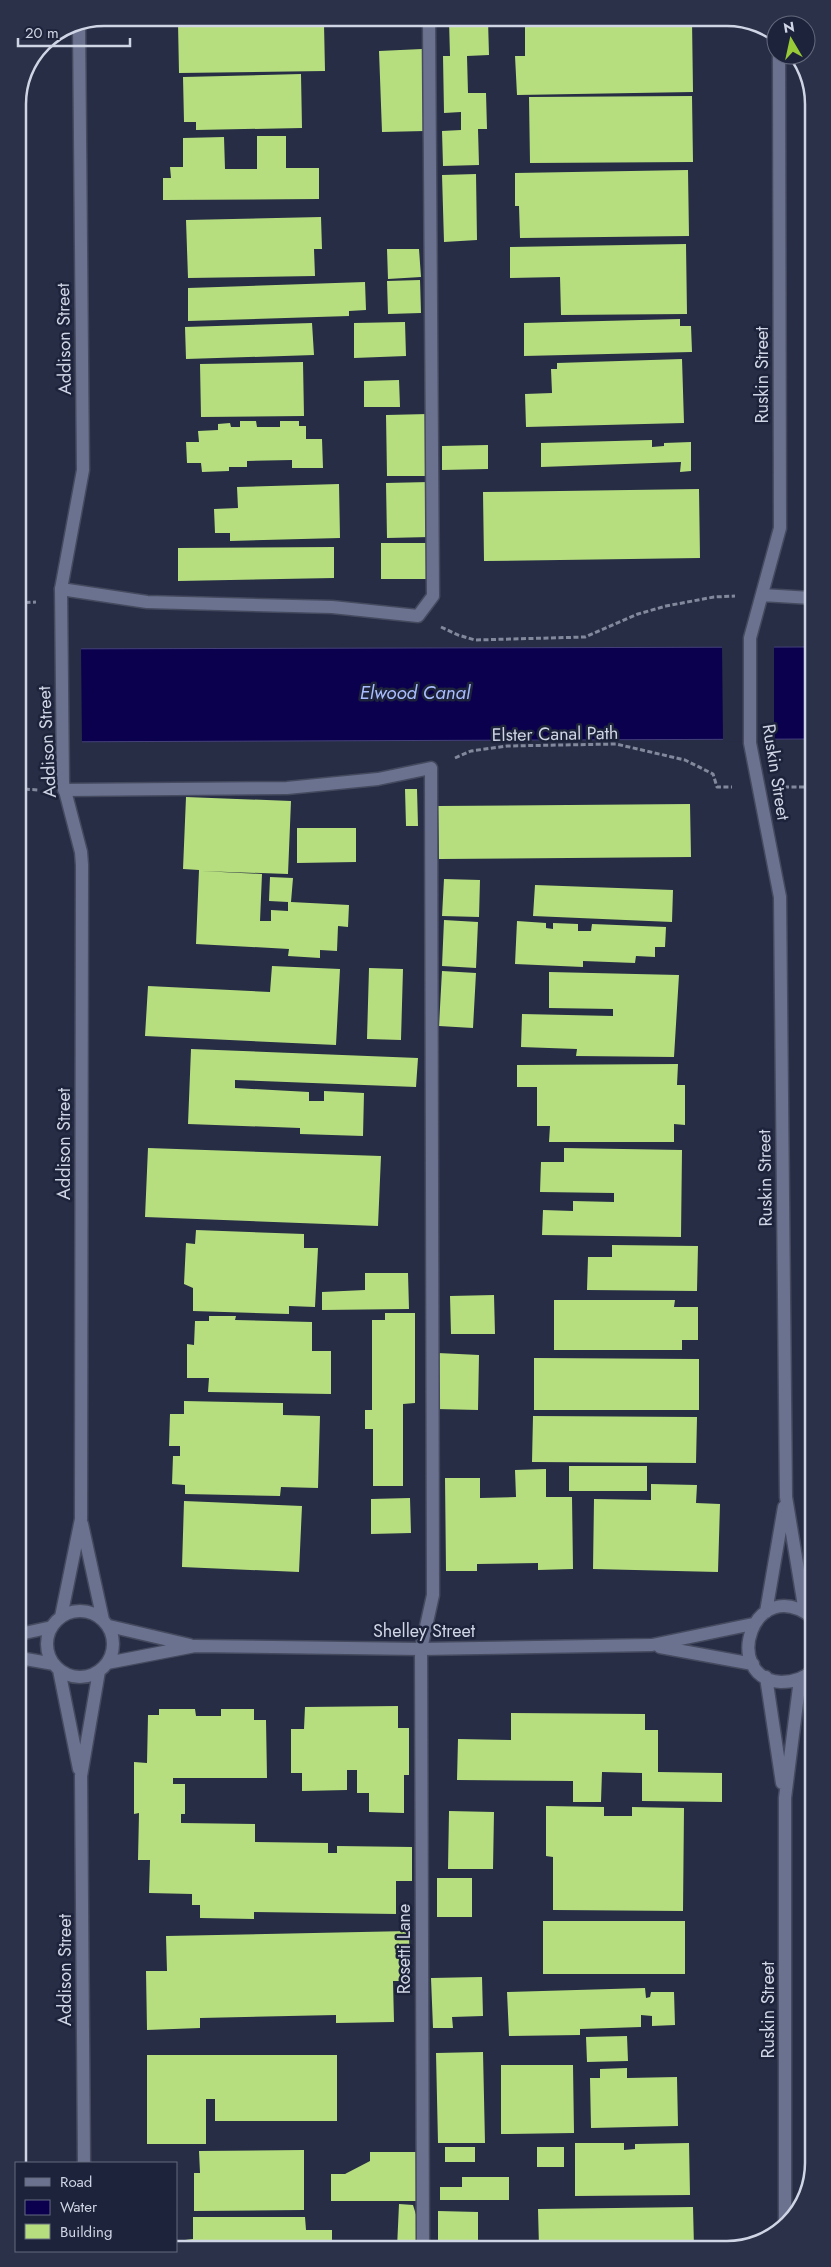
<svg xmlns="http://www.w3.org/2000/svg" width="831" height="2267" viewBox="0 0 831 2267" font-family="Jost,sans-serif">
  <style>
    .water { fill: #0a004d; stroke: #45407b }
    .pier { fill: #262d45 }
    .building { fill: #b7de7e }
    .lines { fill: none; stroke-linecap: round; stroke-linejoin: round }
    .service-casing { stroke: #454a5f; stroke-width: 15 }
    .minor-casing { stroke: #454a5f; stroke-width: 15 }
    .path { stroke: #83899c; stroke-width: 3; stroke-dasharray: 5 2.5; stroke-linecap: butt }
    .service { stroke: #6a728f; stroke-width: 12 }
    .minor { stroke: #6a728f; stroke-width: 12 }
    .labels { text-anchor: middle; dominant-baseline: central; stroke-width: 5; stroke-linejoin: round; paint-order: stroke }
    .street-label { font-size: 18px; fill: #d0d5e5; stroke: #1d233a }
    .water-label { font-size: 19px; font-style: italic; fill: #a9bcfe; stroke: #1d233a }
    .rim { fill: none; stroke: #d0d5e5; stroke-width: 2.5 }
  </style>
  <rect width="100%" height="100%" fill="#262d45"/>
  <path class="water" d="M811 647V739L19 742 18 649Z"/>
  <path class="pier" d="M722 645H774V741L723 742Z
    M21 647H81L82 744H21Z"/>
  <path class="building" d="M449 20H488L489 55 467 56 468 93H486L487 129H478L479 165 443 166 442 131 461 130V112L444 113 443 56H450Z
    M692 20 693 92 517 95 515 56H525V22Z
    M304 22V25L324 24 325 71 179 73 178 23Z
    M422 49 425 131 382 132 379 51Z
    M301 74 302 128 196 130V122H184L183 77Z
    M692 96 693 162 530 163 529 97Z
    M257 136H286V168H319V199L163 200V178H171L170 167H183V138L224 137 225 169H257Z
    M688 170 689 236 520 238 519 206H515V173Z
    M476 174 477 240 444 242 442 175Z
    M321 217 322 249H314L315 276 188 278 186 220Z
    M686 244 687 314 561 315 560 277 510 278V247Z
    M387 249H419L421 277 388 279Z
    M420 280 421 313 388 314 387 281Z
    M365 282 366 310 349 311V316L188 321V288Z
    M680 319V326H691L692 352 524 356V323Z
    M405 322 406 356 354 358V323Z
    M312 323 314 355 186 359 185 327Z
    M682 359 684 423 526 427 525 394 552 393 551 369H557V363Z
    M303 362 304 416 201 417 200 364Z
    M399 380 400 407H364V381Z
    M428 414V476H387L386 415Z
    M240 421H256L257 427H280V421H299V426H306V439H322L323 468H292V460L247 461V467H229V471L202 472 201 463H187L186 442H199L198 431 218 430V424L230 423 231 427H240Z
    M652 440V447L664 446V443L691 442V471L680 472 681 462 541 467V443Z
    M488 445V469L442 470V446Z
    M429 482 430 537 387 538 386 483Z
    M339 484 340 538 230 541V533H215L214 509 238 508 237 487Z
    M699 489 700 558 484 561 483 492Z
    M381 543H427V579H381Z
    M334 547V578L178 581V548Z
    M405 789H417L418 826H406Z
    M186 797 291 801 288 874 201 871 262 874 260 921H271V910L288 911V902L269 901 270 877 293 878 291 902 349 905 348 927 338 926 337 951 320 950V958L288 956 289 949 196 944 199 870 183 869Z
    M690 804 691 857 439 859 438 806Z
    M297 828H356V862L297 863Z
    M444 879 480 880 479 917 442 916Z
    M535 885 673 890 672 922 533 916Z
    M444 920 478 922 476 968 442 966Z
    M517 921 546 923V928L553 929V923L578 924V931H591L592 924 666 927 665 947H655V957L636 956 635 963 583 961V967L515 964Z
    M272 966 340 969 336 1045 145 1036 148 986 270 992Z
    M369 968 403 969 401 1040 367 1039Z
    M442 971 476 973 473 1028 439 1026Z
    M549 972 679 975 674 1057 576 1056 577 1049 521 1047 522 1014 613 1016V1009L549 1008Z
    M191 1049 418 1058 416 1087 235 1080V1088L309 1092V1101H324V1091L364 1093 363 1136 300 1134V1128L188 1124Z
    M678 1064 677 1085H685V1125L674 1124V1142H549L550 1126H537V1087H517V1065Z
    M148 1148 381 1156 378 1226 145 1217Z
    M564 1148 682 1150 681 1237 542 1235 543 1210 573 1211V1201L614 1202V1193L540 1192 541 1162H564Z
    M196 1230 304 1234V1248H318L315 1307 289 1306V1314L193 1311V1288L184 1284 186 1243 195 1244Z
    M612 1245 698 1246 697 1291 587 1290 588 1257H612Z
    M365 1273H408L409 1309 322 1310V1292L365 1290Z
    M494 1295 495 1334H451L450 1296Z
    M554 1300H675L674 1307H698V1340H682V1350H554Z
    M385 1313H415V1403L403 1404V1486H373V1429H365V1410H372V1320H385Z
    M209 1316H236L235 1320 312 1322V1351H331V1394L208 1392 209 1378H187V1344L194 1345 195 1321H209Z
    M438 1353 479 1355 478 1410 436 1409Z
    M534 1358 699 1359V1410H534Z
    M184 1401 283 1403V1415L320 1416 318 1488 281 1487 280 1496 185 1494V1485L172 1484 173 1456H180V1446H169L170 1414H184Z
    M533 1416 697 1417 696 1463 532 1462Z
    M569 1466H647V1491H569Z
    M546 1469V1497H572L573 1569 538 1570V1563L477 1564V1571H446L445 1478H480V1498L516 1497 515 1470Z
    M651 1484 697 1485 696 1503 720 1504 718 1572 593 1569 594 1499 651 1500Z
    M410 1498 411 1533 371 1534V1499Z
    M184 1501 302 1506 299 1572 182 1567Z
    M398 1706V1728H409V1775H404V1813L369 1812V1793H357V1770H347V1790L302 1791V1773H291V1729H304L305 1707Z
    M159 1709H195L196 1716H221V1709H254V1720H266L267 1778H173V1784H185V1814H181V1823L255 1824V1842L328 1843V1853H337V1846L412 1847V1881H396V1914L254 1912V1919L200 1918V1905H192V1894L149 1893 150 1860H138L139 1813 134 1814V1762L147 1763 148 1715H159Z
    M511 1713 645 1714V1730H658V1772L722 1773V1802L642 1801V1773L602 1772 601 1802H573V1781L457 1780 458 1739 511 1740Z
    M546 1806 604 1807V1816H632V1807L684 1808 683 1911 553 1910V1857L546 1856Z
    M449 1811 494 1812 493 1869H448Z
    M437 1878H472V1917H437Z
    M543 1921H685V1974H543Z
    M409 1931 410 1981H393L394 2022 336 2023V2015L200 2018V2028L147 2030 146 1971H167L166 1936Z
    M482 1977 483 2016 452 2017 453 2028H433L431 1978Z
    M645 1988 646 1998 650 1997 651 1992H674L675 2025 652 2026V2016L641 2015V2027L580 2029V2035L509 2036 507 1992Z
    M627 2036 628 2061 587 2062 586 2037Z
    M483 2052 485 2143H438L436 2053Z
    M147 2055H337V2121H215V2099H206V2144H147Z
    M501 2065H573L574 2133 501 2134Z
    M627 2068V2078L677 2077 678 2126 591 2128 590 2078H600V2069Z
    M575 2143H624V2150L635 2149V2144L689 2143 690 2195 575 2196Z
    M445 2147H475V2162H445Z
    M537 2147H564V2167H537Z
    M304 2150V2210L194 2211V2173H200L199 2151Z
    M370 2152H417L416 2201H331V2174H345L370 2161Z
    M462 2177H509V2200H440V2187H462Z
    M399 2204 413 2205 418 2221 417 2248H397Z
    M693 2207 694 2247H539L538 2209Z
    M438 2211 478 2212V2248H438Z
    M193 2217H305L306 2230H332V2248L185 2249V2240L193 2239Z"/>
  <g class="lines">
    <defs>
      <path id="service" d="M61 589 147 602 332 607 418 616 433 596 429 21
        M64 790 287 788 378 779 431 768 433 1595 421 1649 423 2248"/>
      <path id="minor" d="M779 55 780 528 750 638V743L780 897 786 1497 805 1612
        M762 595 811 598
        M82 1524 103 1620
        M47 1644a33 33 0 1 1 66 0a33 33 0 1 1-66 0Z
        M766 1612 784 1507
        M61 1617 81 1519 82 865 81 852 63 783 61 589 83 470 79 24
        M813 1618C753 1571 720 1678 781 1682 793 1682 804 1679 813 1670
        M109 1626 190 1645
        M20 1634 52 1627
        M660 1647 753 1664
        M20 1658 54 1664
        M107 1663 195 1646 421 1649 652 1645 753 1624
        M59 1670 79 1769
        M766 1677 782 1783
        M84 2163 81 1776 99 1671
        M785 2223V1798L800 1679"/>
    </defs>
    <use href="#service" class="service-casing"/>
    <use href="#minor" class="minor-casing"/>
    <path class="path" d="M18 603 36 602
      M441 627 458 635 475 640 585 637 638 614 666 606 714 597 735 596
      M455 758 471 751 507 746 616 744 685 760 713 774 717 787H732
      M19 785 23 789 39 790
      M784 787H811"/>
    <use href="#service" class="service"/>
    <use href="#minor" class="minor"/>
  </g>
  <g class="labels">
    <g class="street-label">
      <text transform="translate(64 339) rotate(-91)">Addison Street</text>
      <text transform="translate(762 375) rotate(-90)">Ruskin Street</text>
      <text transform="translate(555 734) rotate(-1)">Elster Canal Path</text>
      <text transform="translate(47 742) rotate(-93)">Addison Street</text>
      <text transform="translate(776 772) rotate(81)">Ruskin Street</text>
      <text transform="translate(64 1144) rotate(-90)">Addison Street</text>
      <text transform="translate(765 1178) rotate(-91)">Ruskin Street</text>
      <text x="424" y="1631">Shelley Street</text>
      <text transform="translate(404 1949) rotate(-90)">Rosetti Lane</text>
      <text transform="translate(65 1970) rotate(-90)">Addison Street</text>
      <text transform="translate(768 2010) rotate(-90)">Ruskin Street</text>
    </g>
    <g class="water-label">
      <text x="415" y="692">Elwood Canal</text>
    </g>
  </g>
  <path d="M0 0H831V2267H0ZM104 26H727A78 78 0 0 1 805 104V2163A78 78 0 0 1 727 2241H104A78 78 0 0 1 26 2163V104A78 78 0 0 1 104 26Z" fill="#2b3148" fill-rule="evenodd"/>
  <path class="rim" d="M104 26H727A78 78 0 0 1 805 104V2163A78 78 0 0 1 727 2241H104A78 78 0 0 1 26 2163V104A78 78 0 0 1 104 26Z"/>
  <rect x="15" y="2162" width="162" height="90" fill="#1d233a" stroke="#656a7e"/>
  <rect x="25" y="2178" width="25" height="8" fill="#6a728f" stroke="#656a7e"/>
  <text x="60" y="2187" font-size="15" fill="#d0d5e5">Road</text>
  <rect x="25" y="2200" width="25" height="15" fill="#0a004d" stroke="#656a7e"/>
  <text x="60" y="2212" font-size="15" fill="#d0d5e5">Water</text>
  <rect x="25" y="2224" width="25" height="15" fill="#b7de7e" stroke="#656a7e"/>
  <text x="60" y="2237" font-size="15" fill="#d0d5e5">Building</text>
  <g transform="translate(791 40) rotate(351)"><circle r="24" fill="#1d233a" stroke="#656a7e"/>
  <path d="M0-4L9 19L0 12L-9 19Z" fill="#98cb37"/>
  <text y="-8" font-size="14" font-weight="bold" text-anchor="middle" fill="#d0d5e5">N</text>
  </g>
  <path d="M18 38v8h112v-8" fill="none" stroke="#d0d5e5" stroke-width="2.5"/>
  <text x="25" y="38" font-size="15" fill="#d0d5e5" stroke="#1d233a" stroke-width="4" paint-order="stroke">20 m</text>
</svg>
